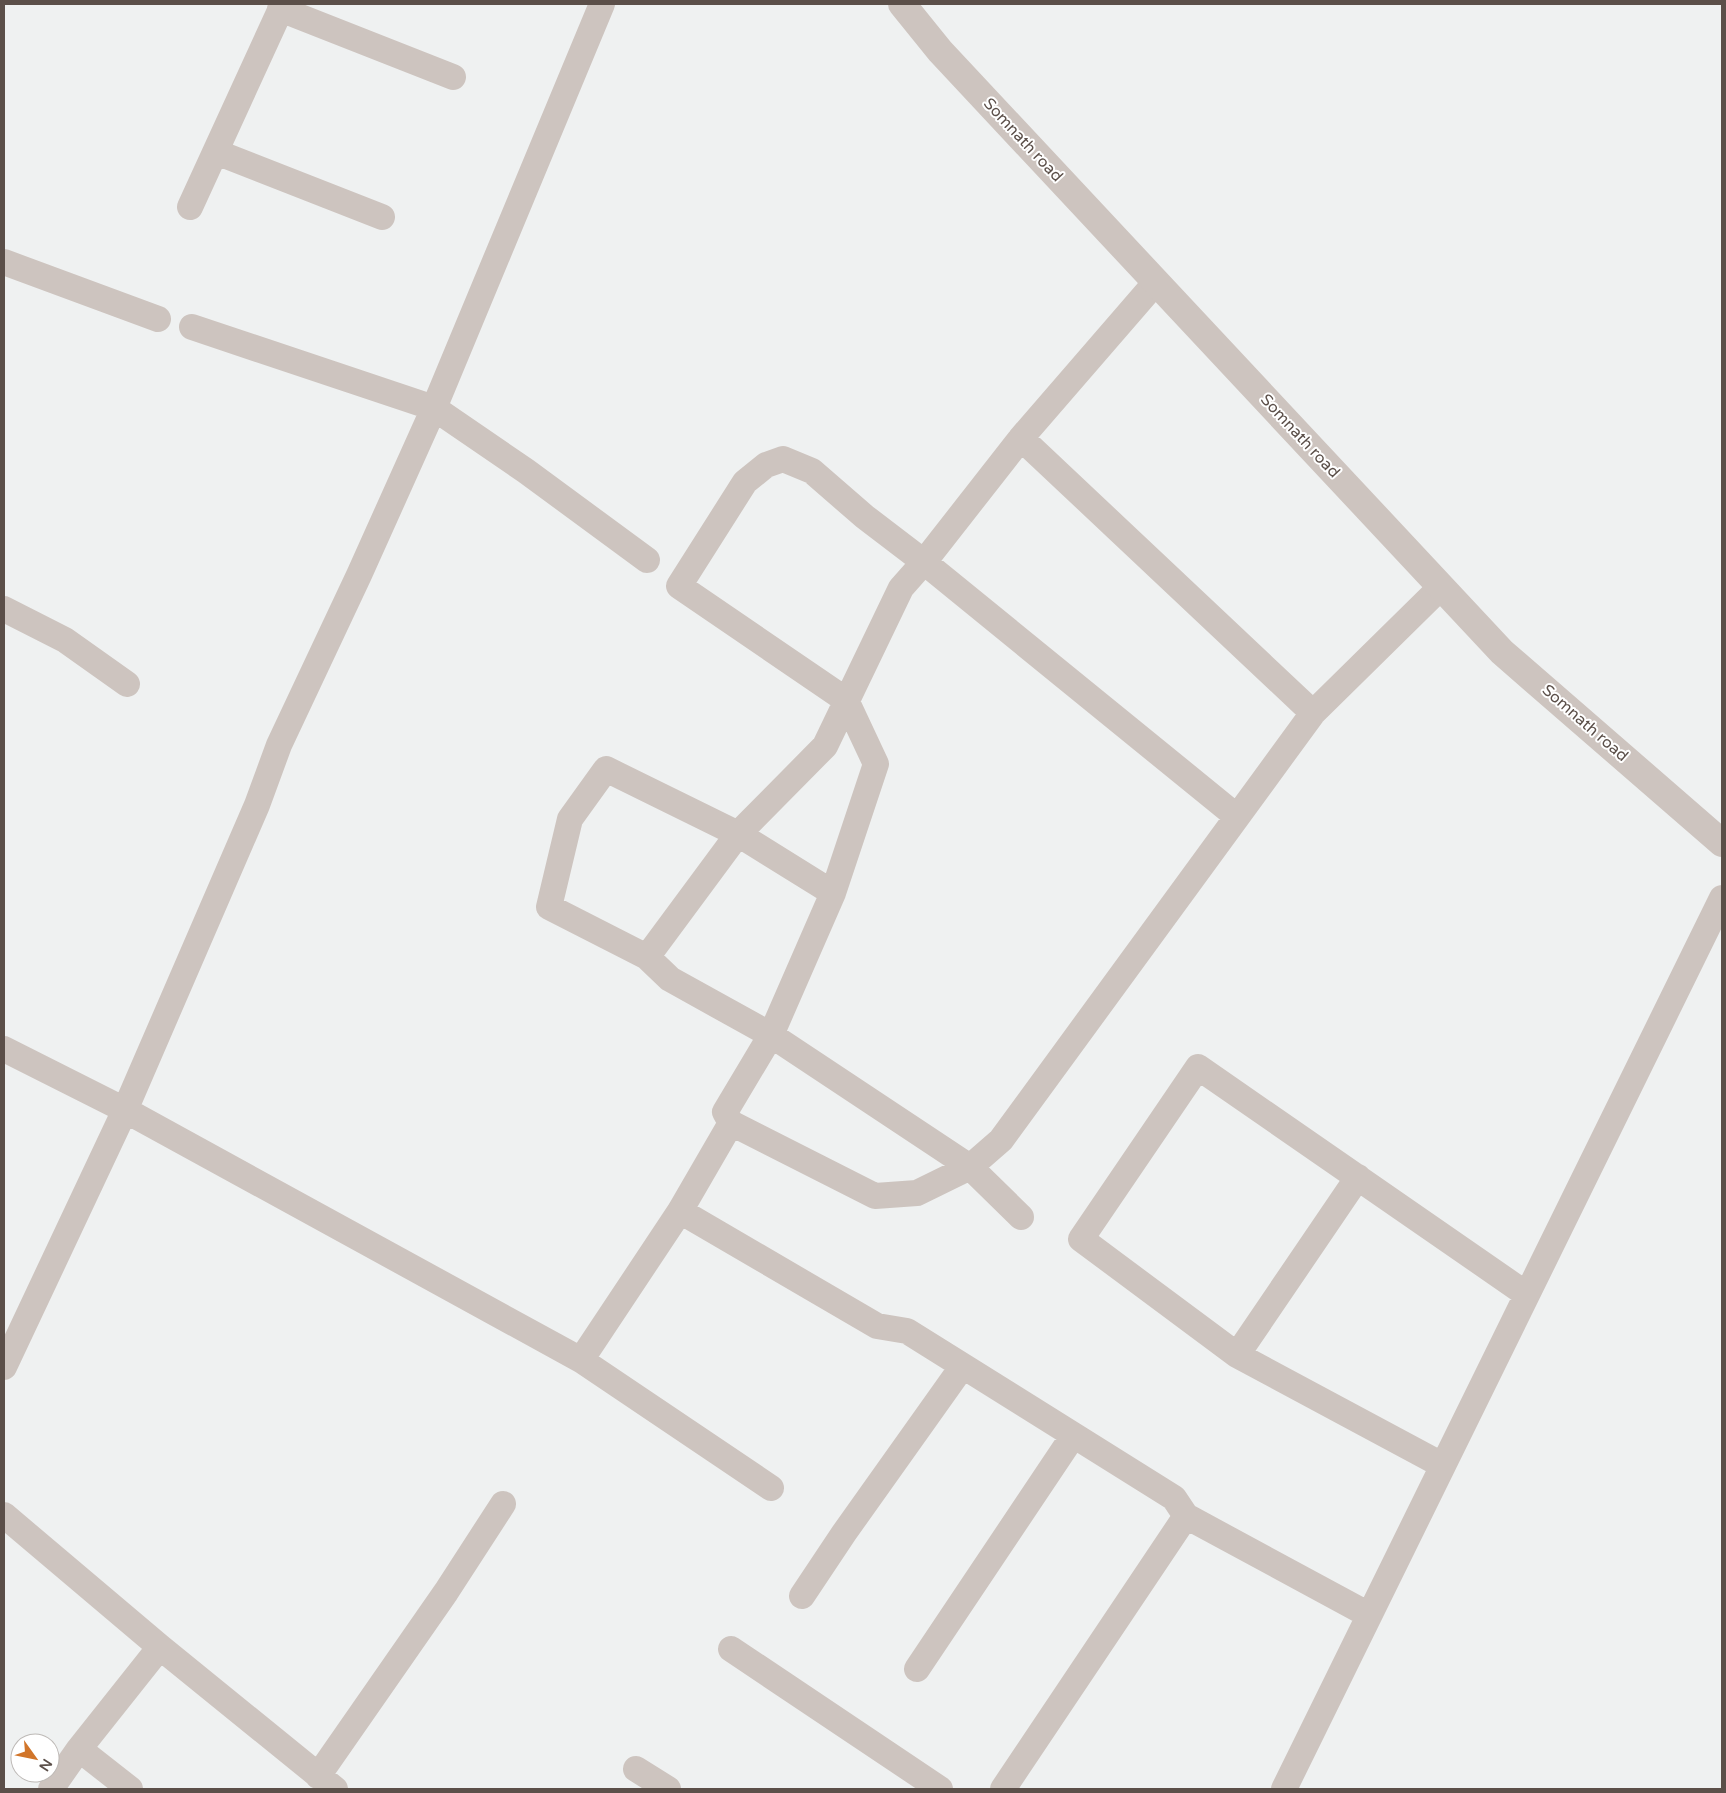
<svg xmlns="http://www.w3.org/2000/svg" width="1726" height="1793" viewBox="0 0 1726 1793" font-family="'Varela Round',sans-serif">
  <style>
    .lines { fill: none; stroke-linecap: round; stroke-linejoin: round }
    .minor { stroke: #cdc4bf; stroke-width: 26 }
    .tertiary { stroke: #cdc4bf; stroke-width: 28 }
    .labels { text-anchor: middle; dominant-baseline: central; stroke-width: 4; stroke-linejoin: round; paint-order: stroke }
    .street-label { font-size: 16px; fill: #5b4f49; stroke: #fff }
  </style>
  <rect width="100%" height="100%" fill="#eff1f1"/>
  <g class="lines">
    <path class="minor" d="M280 9 453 77
      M216 152 382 217
      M190 207 283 4
      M4 262 158 319
      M192 327 434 408 526 471 647 560
      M1021 438 1313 713
      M4 609 65 640 127 684
      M1236 816 924 562 865 517 812 471 783 459 766 465 745 482 679 586 846 700 876 764 833 893 771 1035 725 1112 731 1123 875 1196 917 1193 970 1167 1001 1140 1313 713 1441 587
      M833 893 738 834 606 769 570 819 549 907 647 957 670 979 771 1035 970 1167 1021 1217
      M647 957 738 834 825 746 901 588 924 562 1021 438 1156 282
      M4 1049 125 1110 581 1360 771 1488
      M680 1211 877 1326 907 1331 1174 1498 1186 1516 1369 1615
      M1237 1355 1358 1177
      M581 1360 680 1211 731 1123
      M4 1367 125 1110 257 805 279 745 359 575 434 408 602 4
      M1442 1465 1237 1355 1081 1239 1198 1067 1526 1294
      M4 1515 160 1647 335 1789
      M802 1596 844 1533 962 1367
      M731 1649 940 1789
      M917 1669 1073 1436
      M79 1749 130 1789
      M636 1769 668 1789
      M318 1776 446 1592 503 1504
      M51 1789 79 1749 160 1647
      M1003 1789 1186 1516
      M1284 1789 1722 898"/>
    <path class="tertiary" d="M902 4 940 51 1502 652 1722 843"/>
  </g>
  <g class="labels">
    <g class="street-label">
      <text transform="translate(1023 140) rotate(47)">Somnath road</text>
      <text transform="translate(1300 436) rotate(47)">Somnath road</text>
      <text transform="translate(1585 723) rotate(41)">Somnath road</text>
    </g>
  </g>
  <rect width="1726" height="1793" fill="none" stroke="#5b4f49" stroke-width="10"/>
  <g transform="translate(35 1758) rotate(123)"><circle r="24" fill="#ffffff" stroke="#bdb9b6"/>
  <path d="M0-4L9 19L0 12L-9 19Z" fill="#d1752a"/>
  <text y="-8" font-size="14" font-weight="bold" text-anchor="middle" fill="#5b4f49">N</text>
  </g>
</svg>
